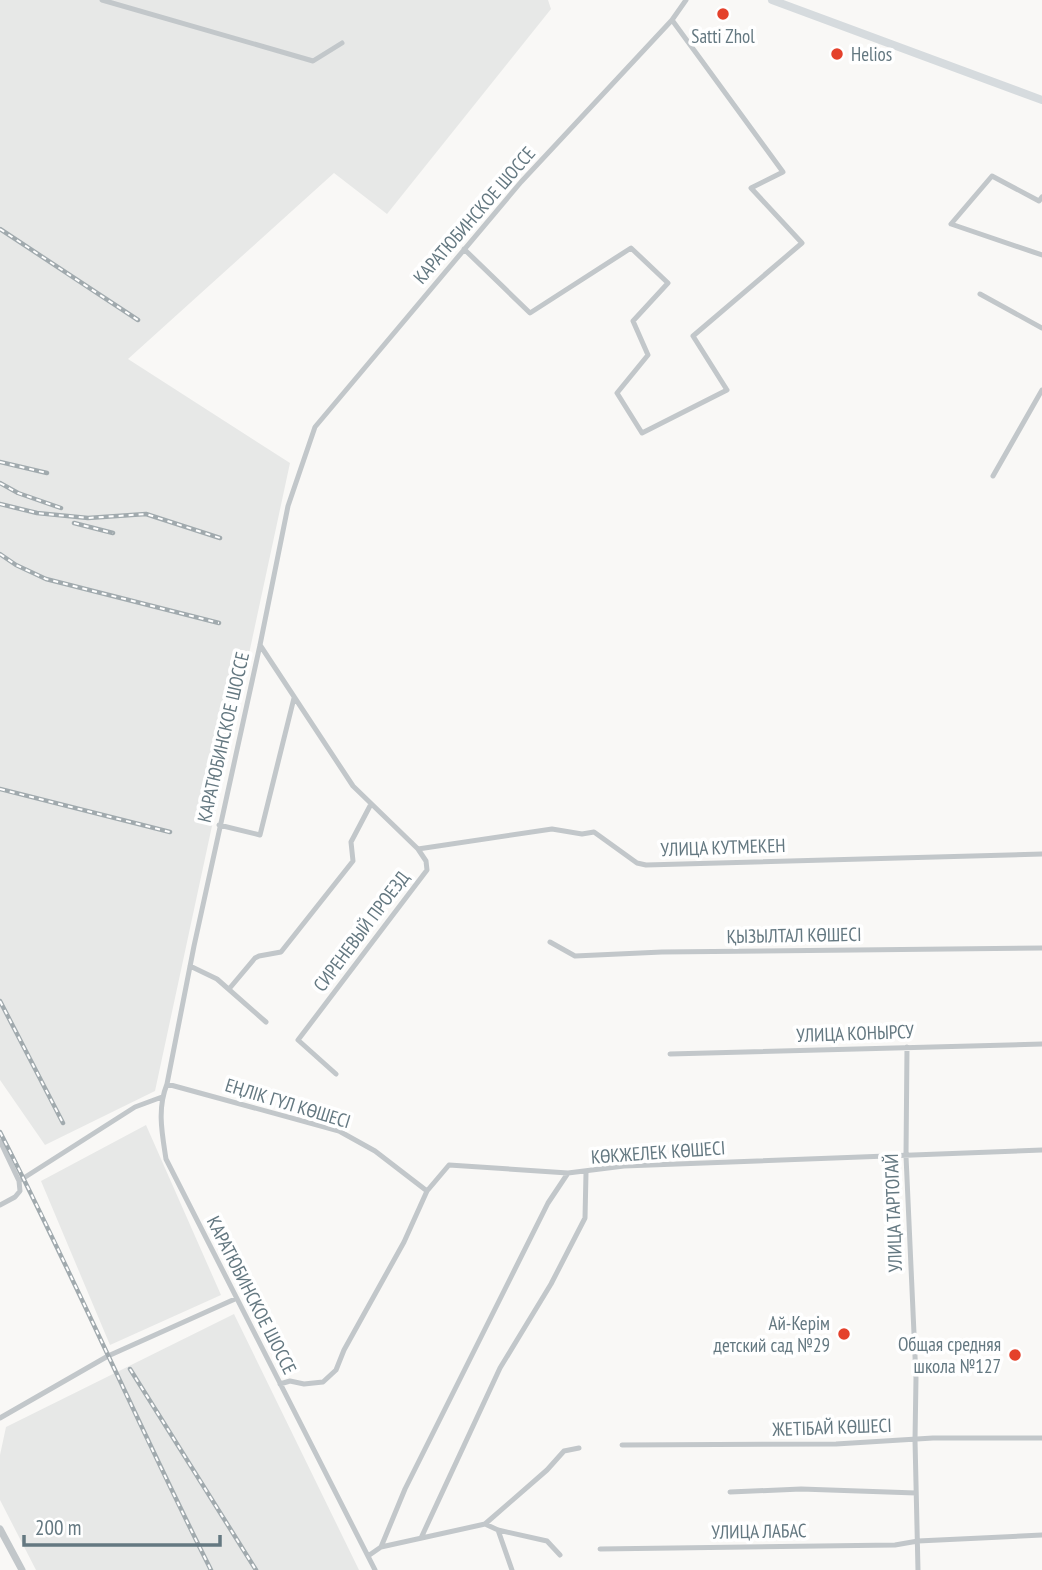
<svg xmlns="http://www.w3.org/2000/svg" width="1042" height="1570" viewBox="0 0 1042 1570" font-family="'PT Sans Narrow',sans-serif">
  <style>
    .built { fill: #e7e8e7 }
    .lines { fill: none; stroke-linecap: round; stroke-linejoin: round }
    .minor { stroke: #c2c7ca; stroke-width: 5 }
    .tertiary { stroke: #c2c7ca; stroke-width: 7 }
    .secondary { stroke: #d6dbde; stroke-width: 8 }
    .rail-casing { stroke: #a1aaae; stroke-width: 4.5 }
    .rail { stroke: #fff; stroke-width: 2; stroke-dasharray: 5; stroke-linecap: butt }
    .poi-dot { fill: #e4412b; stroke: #fff; stroke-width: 2.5 }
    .labels { text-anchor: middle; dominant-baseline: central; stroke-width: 7; stroke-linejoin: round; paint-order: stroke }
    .poi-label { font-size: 19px; fill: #647881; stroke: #fff; text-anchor: end }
    .street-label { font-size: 19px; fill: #647881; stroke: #fff }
  </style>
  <rect width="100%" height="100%" fill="#f9f8f6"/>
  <path class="built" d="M0 0H548L551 9 387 214 334 173 128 359 290 463 155 1091 45 1145 0 1080Z
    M146 1125 221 1295 110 1345 41 1181Z
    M234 1314 359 1570H36L0 1500V1455L6 1427Z"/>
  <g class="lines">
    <path class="minor" d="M102 0 313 61 342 43
      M1042 197 1039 201 992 176 951 224 1042 255
      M464 249 530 313 631 248 668 283 633 321 648 355 617 393 642 433 727 390 693 336 802 243 751 188 783 172 672 20
      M980 294 1042 328
      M993 476 1042 390
      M260 645 353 786 418 849 426 861 427 870 298 1040 336 1074
      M219 825 260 835 294 698
      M418 849 552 829 582 834 594 832 637 863 646 865 1042 854
      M550 942 575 956 662 952 1042 948
      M190 966 217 979 266 1022
      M229 989 255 958 259 956 281 952 353 861 351 842 371 804
      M907 1047 906 1156 916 1378 915 1440 918 1570
      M670 1054 1042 1044
      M167 1084 339 1131 375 1151 427 1191
      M0 1141 19 1181 20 1191 15 1197 0 1205
      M19 1181 135 1107 162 1097
      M280 1384 290 1381 304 1384 323 1382 336 1370 344 1350 404 1242 427 1191 449 1165 568 1173
      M0 1418 108 1356 235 1299
      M622 1445 836 1444 933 1438H1042
      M730 1492 801 1489 916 1493
      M485 1524 547 1470 564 1451 579 1448
      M498 1530 512 1570
      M421 1538 500 1368 551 1284 585 1218 586 1173
      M381 1547 405 1489 548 1203 568 1173 624 1166 1042 1150
      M600 1549 895 1545 918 1541 1042 1535
      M368 1556 381 1547 485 1524 498 1530 547 1541 560 1555
      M375 1570 166 1159C162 1133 157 1109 167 1084L194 946 260 645 288 506 315 427 521 182 672 20 686 0"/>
    <path class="tertiary" d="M0 1529 22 1570"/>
    <path class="secondary" d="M772 0 1042 100"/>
    <defs>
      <path id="rail" d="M0 229 138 320
        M0 462 47 473
        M0 483 18 493 61 508
        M0 504 37 513 88 518 146 514 220 538
        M74 523 113 533
        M0 554 16 565 46 579 219 623
        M0 789 170 832
        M0 1001 63 1123
        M0 1132C74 1276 138 1425 211 1570
        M130 1369 256 1570"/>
    </defs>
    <use href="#rail" class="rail-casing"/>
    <use href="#rail" class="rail"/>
  </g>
  <g class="poi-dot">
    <circle cx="723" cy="14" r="7"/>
    <circle cx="837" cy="54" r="7"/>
    <circle cx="844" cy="1334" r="7"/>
    <circle cx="1015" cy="1355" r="7"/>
  </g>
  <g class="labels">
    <g class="poi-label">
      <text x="723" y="36" text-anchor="middle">Satti Zhol</text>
      <text x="851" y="54" text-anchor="start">Helios</text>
      <text x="830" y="1323">Ай-Керім<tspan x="830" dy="22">детский сад №29</tspan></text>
      <text x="1001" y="1344">Общая средняя<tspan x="1001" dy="22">школа №127</tspan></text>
    </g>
    <g class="street-label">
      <text transform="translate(474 215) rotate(-49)">КАРАТЮБИНСКОЕ ШОССЕ</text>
      <text transform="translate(223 737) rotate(-77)">КАРАТЮБИНСКОЕ ШОССЕ</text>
      <text transform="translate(723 847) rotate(-2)">УЛИЦА КУТМЕКЕН</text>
      <text transform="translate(361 931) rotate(-53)">СИРЕНЕВЫЙ ПРОЕЗД</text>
      <text transform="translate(794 935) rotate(-1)">ҚЫЗЫЛТАЛ КӨШЕСІ</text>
      <text transform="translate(855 1033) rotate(-2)">УЛИЦА КОНЫРСУ</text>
      <text transform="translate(288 1103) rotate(17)">ЕҢЛІК ГҮЛ КӨШЕСІ</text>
      <text transform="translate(658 1152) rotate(-4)">КӨКЖЕЛЕК КӨШЕСІ</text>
      <text transform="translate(893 1213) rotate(-92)">УЛИЦА ТАРТОГАЙ</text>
      <text transform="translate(252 1295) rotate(63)">КАРАТЮБИНСКОЕ ШОССЕ</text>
      <text transform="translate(832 1427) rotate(-2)">ЖЕТІБАЙ КӨШЕСІ</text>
      <text transform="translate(759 1531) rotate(-1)">УЛИЦА ЛАБАС</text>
    </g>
  </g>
  <path d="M24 1535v10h196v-10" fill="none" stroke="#647881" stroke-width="3.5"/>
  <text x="35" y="1535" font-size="21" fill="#647881" stroke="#ffffff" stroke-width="5" paint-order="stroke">200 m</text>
</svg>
